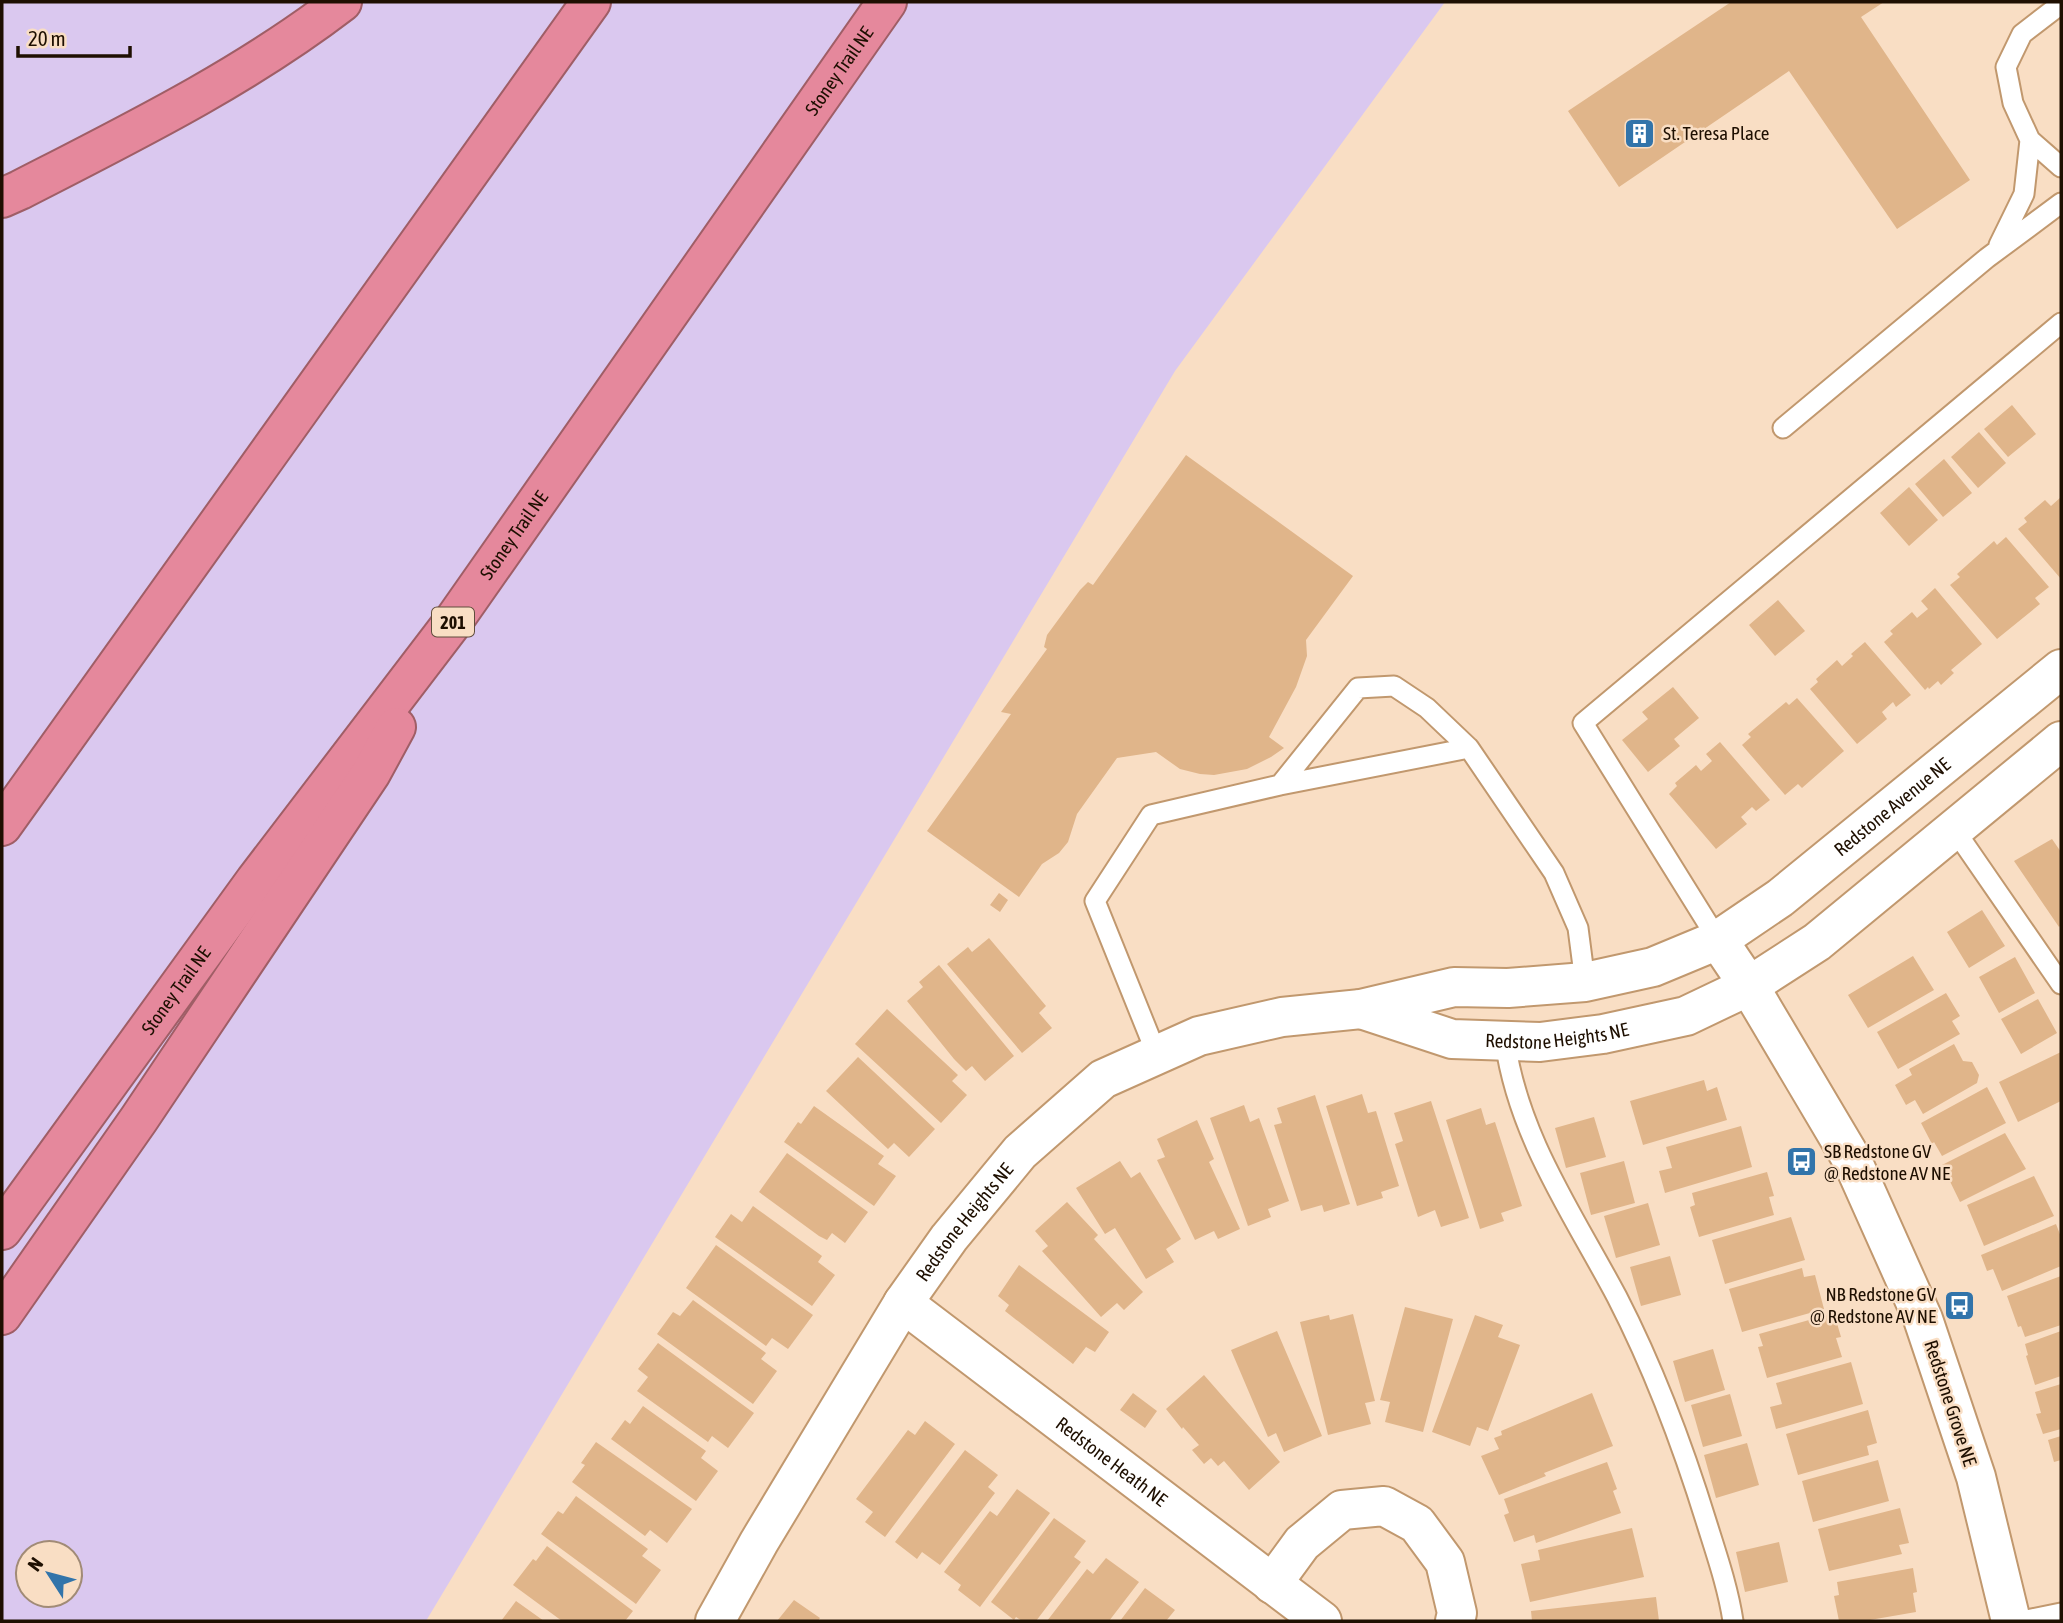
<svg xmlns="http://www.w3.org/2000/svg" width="2063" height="1623" viewBox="0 0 2063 1623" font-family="'Asap Condensed',sans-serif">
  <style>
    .green { fill: #dac8ef; fill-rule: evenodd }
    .building { fill: #e0b58a }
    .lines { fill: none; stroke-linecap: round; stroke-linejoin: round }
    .lane-casing { stroke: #c1986e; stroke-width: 23 }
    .street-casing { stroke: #c1986e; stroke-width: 42 }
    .secondary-casing { stroke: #c1986e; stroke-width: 42 }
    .highway-casing { stroke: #9f5e66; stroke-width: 42 }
    .lane { stroke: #fff; stroke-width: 19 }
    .street { stroke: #fff; stroke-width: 38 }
    .secondary { stroke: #fff; stroke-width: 38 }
    .highway { stroke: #e5889c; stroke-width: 38 }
    .labels { text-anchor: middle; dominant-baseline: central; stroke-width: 5; stroke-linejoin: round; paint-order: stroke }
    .shield { fill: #f9dec4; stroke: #604d3c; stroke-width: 2 }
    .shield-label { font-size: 18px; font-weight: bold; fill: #1e0f01 }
    .street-label { font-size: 19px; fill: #1e0f01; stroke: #f9dec4 }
    .poi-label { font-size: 19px; fill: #1e0f01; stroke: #f9dec4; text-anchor: start }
  </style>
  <rect width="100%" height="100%" fill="#f9dec4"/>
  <path class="green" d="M2 2H1445L1175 371 426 1621H2ZM28 1553H70V1595H28Z"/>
  <path class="building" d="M1731 2H1884L1861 17 1970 180 1897 229 1789 71 1619 187 1568 111Z
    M2012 405 2036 434 2008 457 1984 429Z
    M1979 432 2006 463 1978 488 1951 457Z
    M1186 455 1353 576 1306 640 1307 656 1296 687 1269 737 1284 748 1271 757 1247 769 1214 775 1200 774 1180 769 1156 752 1117 758 1077 814 1068 842 1059 853 1042 864 1019 897 927 831 1011 714 1001 712 1047 649 1044 647 1047 635 1080 590 1088 582 1093 585Z
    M1944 459 1972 493 1943 517 1915 484Z
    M1909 487 1938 520 1909 546 1880 513Z
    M2061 497V579L2018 529 2027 522 2024 518 2045 500 2051 506Z
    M2006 537 2049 587 2035 598 2040 604 1997 639 1950 585 1960 577 1957 574 1994 541 1997 545Z
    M1935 588 1982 644 1951 670 1954 673 1941 685 1938 681 1929 689 1928 687 1925 690 1884 642 1893 634 1890 631 1912 612 1917 618 1928 609 1921 601Z
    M1778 600 1805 631 1775 656 1749 625Z
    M1865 642 1911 695 1896 707 1893 702 1882 712 1887 719 1857 744 1810 689 1818 682 1816 679 1837 660 1842 666 1853 656 1851 654Z
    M1673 687 1699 718 1674 739 1680 746 1648 772 1622 740 1648 719 1642 712Z
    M1797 698 1844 751 1802 788 1798 784 1785 795 1742 745 1751 737 1748 734 1786 702 1789 705Z
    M1720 742 1770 800 1756 811 1752 807 1741 817 1747 824 1716 849 1669 794 1677 786 1675 783 1696 765 1701 771 1712 761 1706 754Z
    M2052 839 2061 852V925L2059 927 2014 861Z
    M999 893 1008 900 1000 912 990 905Z
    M1982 910 2005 946 1969 968 1947 932Z
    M989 938 1046 1006 1039 1013 1052 1028 1022 1053 947 964 968 947 972 952Z
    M1913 956 1934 990 1868 1028 1848 995Z
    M2015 957 2035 993 1999 1013 1979 977Z
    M939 965 1014 1056 985 1081 972 1066 966 1071 954 1059 907 1001 923 987 919 982Z
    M1946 993 1960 1016 1952 1021 1960 1034 1898 1069 1877 1032Z
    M2038 999 2057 1033 2021 1054 2001 1019Z
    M887 1009 958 1075 952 1081 967 1095 941 1123 855 1044Z
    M1954 1044 1963 1061 1972 1062 1979 1075 1977 1083 1923 1114 1915 1100 1906 1105 1895 1085 1912 1075 1909 1069Z
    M2061 1052V1101L2018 1122 1999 1082Z
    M858 1057 935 1129 909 1157 894 1143 888 1149 826 1091Z
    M1704 1080 1707 1091 1717 1087 1727 1120 1643 1145 1630 1101Z
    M1987 1087 2006 1123 1942 1156 1934 1142 1932 1144 1921 1123Z
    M1362 1094 1368 1113 1376 1111 1399 1186 1381 1192 1383 1198 1357 1206 1326 1106Z
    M1315 1095 1350 1204 1324 1212 1322 1205 1301 1211 1274 1125 1282 1123 1277 1108Z
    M1431 1101 1469 1218 1441 1227 1435 1210 1418 1217 1395 1144 1403 1141 1394 1113Z
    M1244 1105 1250 1122 1259 1118 1289 1201 1268 1209 1271 1217 1248 1226 1210 1118Z
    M814 1106 884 1156 878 1164 896 1176 874 1206 784 1142 798 1122 801 1124Z
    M1481 1108 1486 1125 1495 1122 1522 1206 1501 1213 1504 1221 1480 1229 1446 1120Z
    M1594 1117 1606 1157 1566 1168 1555 1128Z
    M1197 1120 1214 1159 1209 1162 1240 1229 1218 1239 1214 1231 1195 1240 1157 1160 1165 1157 1157 1139Z
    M1741 1126 1752 1167 1665 1193 1659 1171 1672 1168 1666 1147Z
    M2005 1133 2026 1169 1960 1202 1942 1165Z
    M787 1153 868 1212 845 1243 832 1233 827 1240 819 1236 759 1192Z
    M1120 1161 1131 1178 1140 1172 1181 1239 1166 1249 1174 1262 1146 1279 1115 1228 1105 1234 1076 1188Z
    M1624 1161 1635 1203 1591 1215 1580 1173Z
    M1767 1172 1774 1196 1769 1197 1774 1215 1699 1237 1690 1207 1695 1205 1692 1193Z
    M2034 1176 2054 1216 1984 1246 1967 1205Z
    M1067 1202 1098 1235 1094 1239 1143 1292 1124 1310 1117 1303 1101 1317 1042 1251 1048 1246 1035 1231Z
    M1648 1203 1660 1245 1616 1258 1604 1216Z
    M753 1206 822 1256 818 1262 835 1275 812 1306 715 1237 731 1214 742 1222Z
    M1791 1217 1805 1260 1725 1284 1712 1240Z
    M2056 1224 2061 1237V1266L2002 1291 1993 1269 1987 1271 1981 1255Z
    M716 1245 813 1315 788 1349 772 1338 766 1346 686 1288Z
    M1670 1256 1681 1295 1641 1306 1630 1267Z
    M1019 1265 1109 1332 1095 1352 1086 1347 1073 1364 1005 1311 1009 1305 998 1296Z
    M1802 1268 1804 1277 1815 1275 1824 1309 1742 1332 1729 1289Z
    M2061 1276V1325L2025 1337 2021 1326 2018 1327 2007 1296Z
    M693 1300 766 1353 761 1359 777 1371 753 1404 657 1334 673 1312 680 1316Z
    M1405 1307 1453 1319 1423 1432 1385 1422 1390 1402 1380 1400Z
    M1834 1313 1841 1337 1836 1338 1842 1357 1767 1378 1758 1347 1763 1346 1759 1334Z
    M1353 1314 1375 1401 1365 1403 1371 1424 1328 1435 1300 1322 1329 1315 1330 1320Z
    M1475 1315 1503 1325 1498 1337 1520 1345 1488 1431 1477 1427 1470 1446 1432 1432Z
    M1277 1331 1322 1436 1284 1452 1276 1433 1268 1437 1231 1350Z
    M2061 1331V1376L2035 1385 2026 1356 2028 1355 2025 1344Z
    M658 1343 754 1413 728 1448 712 1436 708 1442 637 1391 648 1377 638 1369Z
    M1713 1349 1725 1390 1685 1402 1673 1361Z
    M1851 1362 1863 1404 1776 1429 1770 1407 1782 1404 1776 1383Z
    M1204 1375 1280 1462 1249 1490 1224 1461 1218 1466 1211 1458 1204 1464 1192 1450 1199 1445 1183 1427 1182 1429 1166 1409Z
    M2061 1384V1429L2043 1434 2036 1414 2041 1413 2035 1392Z
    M1133 1393 1157 1411 1145 1428 1120 1410Z
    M1592 1393 1613 1446 1544 1473 1546 1476 1499 1495 1481 1456 1499 1449 1494 1438 1502 1435 1501 1431Z
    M1730 1394 1742 1436 1703 1447 1691 1405Z
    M643 1406 706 1451 701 1458 718 1471 696 1501 611 1439 625 1420 630 1424Z
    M1868 1410 1877 1443 1867 1446 1869 1455 1798 1475 1786 1434Z
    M925 1421 955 1444 885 1537 865 1522 873 1512 856 1499 908 1430 915 1435Z
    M2061 1436V1460L2054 1462 2048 1440Z
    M596 1442 692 1509 667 1543 650 1530 645 1536 572 1482 585 1465 581 1463Z
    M1747 1443 1759 1485 1716 1498 1704 1455Z
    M965 1450 998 1475 988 1487 995 1493 940 1565 922 1552 917 1559 895 1542Z
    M1878 1460 1889 1501 1813 1522 1802 1481Z
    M1607 1462 1617 1489 1613 1491 1621 1513 1536 1543 1534 1535 1514 1542 1504 1515 1509 1513 1504 1499Z
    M1017 1489 1050 1513 980 1607 958 1590 961 1585 944 1572 990 1511 997 1516Z
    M576 1496 648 1549 642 1556 661 1570 636 1604 541 1534 558 1511 563 1514Z
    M1900 1508 1909 1543 1899 1545 1902 1554 1829 1571 1818 1529Z
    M1054 1518 1086 1541 1074 1557 1081 1562 1036 1621H1022L1016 1617 1014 1620 991 1602Z
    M1632 1528 1644 1577 1530 1602 1521 1564 1540 1560 1538 1550Z
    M1779 1542 1788 1582 1745 1592 1736 1552Z
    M547 1546 633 1611 625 1621H562L513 1585 533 1559 536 1561Z
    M1106 1558 1139 1582 1109 1621H1047L1087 1569 1093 1574Z
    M1913 1568 1917 1592 1913 1593 1916 1612 1864 1621H1839L1834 1596 1839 1595 1837 1582Z
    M1145 1588 1175 1610 1166 1621H1120Z
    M1656 1597 1659 1621H1532L1531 1611Z
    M794 1600 820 1618 818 1621H777Z
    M516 1601 544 1621H501Z"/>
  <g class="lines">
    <defs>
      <path id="lane" d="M2061 4 2022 34 2006 67 2013 103 2030 140 2061 167
        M1999 245 2024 194 2030 140
        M1783 428 1987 258 2061 203
        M1280 785 1358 688 1394 686 1427 708 1469 748
        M1954 829 2061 984
        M1718 940 1583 723 2061 323
        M1505 1041C1518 1136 1573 1214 1617 1297 1654 1369 1683 1446 1707 1524 1717 1556 1728 1588 1733 1621
        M1157 1055 1095 901 1151 815 1280 785 1469 748 1554 873 1578 928 1585 982
        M2022 1621 2061 1613"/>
      <g id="street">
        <path id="s1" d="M1361 1009 1452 1039 1540 1042 1603 1034 1686 1016 1749 986 1817 942 2061 741"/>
        <path id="s2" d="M903 1303 1322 1621"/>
        <path d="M1272 1584 1302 1543 1342 1510 1384 1506 1417 1524 1445 1562 1457 1613 1455 1621"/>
        <path id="s3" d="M715 1621 759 1542 903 1303 949 1238 1020 1152 1103 1079 1199 1036 1282 1017 1361 1009 1454 987 1508 988 1585 982 1653 967 1718 940"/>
      </g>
      <g id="secondary">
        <path id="s4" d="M2011 1621 1976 1477 1923 1319 1851 1158 1749 986 1718 940 1780 898 2061 669"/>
      </g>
      <g id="highway">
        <path d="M2 198 20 190C131 133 243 78 342 2"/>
        <path d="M2 826 591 2"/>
        <path id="s5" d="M2 1230 255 881 452 623 887 2"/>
        <path d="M2 1315 139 1119 371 773 396 727"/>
      </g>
    </defs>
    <use href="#lane" class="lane-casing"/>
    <use href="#street" class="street-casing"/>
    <use href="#secondary" class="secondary-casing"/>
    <use href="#highway" class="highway-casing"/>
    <use href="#lane" class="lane"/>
    <use href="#street" class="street"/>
    <use href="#secondary" class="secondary"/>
    <use href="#highway" class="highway"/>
  </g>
  <defs>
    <symbol id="building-square" viewBox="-11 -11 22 22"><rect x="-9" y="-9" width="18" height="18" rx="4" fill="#3274aa" stroke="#f9dec4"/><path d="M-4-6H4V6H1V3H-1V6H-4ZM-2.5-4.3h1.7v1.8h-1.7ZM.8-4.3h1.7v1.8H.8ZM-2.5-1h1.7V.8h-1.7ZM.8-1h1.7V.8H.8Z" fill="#fff"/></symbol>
    <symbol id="bus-square" viewBox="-11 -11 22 22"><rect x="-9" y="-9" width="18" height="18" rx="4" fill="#3274aa" stroke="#f9dec4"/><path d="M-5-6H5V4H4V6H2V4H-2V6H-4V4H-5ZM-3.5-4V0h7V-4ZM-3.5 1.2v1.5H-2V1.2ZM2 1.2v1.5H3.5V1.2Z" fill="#fff"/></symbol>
  </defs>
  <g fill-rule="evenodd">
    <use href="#building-square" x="1622" y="116" width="35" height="35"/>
    <use href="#bus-square" x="1784" y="1144" width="35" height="35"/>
    <use href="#bus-square" x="1942" y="1288" width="35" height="35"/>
  </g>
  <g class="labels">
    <rect class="shield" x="432" y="607.5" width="42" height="29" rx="5"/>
    <g class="shield-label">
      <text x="453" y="622">201</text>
    </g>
    <g class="street-label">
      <text stroke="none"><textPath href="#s5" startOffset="1430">Stoney Trail NE</textPath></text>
      <text stroke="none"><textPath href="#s5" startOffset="863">Stoney Trail NE</textPath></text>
      <text stroke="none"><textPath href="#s4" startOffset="966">Redstone Avenue NE</textPath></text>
      <text stroke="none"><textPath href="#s5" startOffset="296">Stoney Trail NE</textPath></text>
      <text stroke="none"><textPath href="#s1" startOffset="201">Redstone Heights NE</textPath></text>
      <text stroke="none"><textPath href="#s3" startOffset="471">Redstone Heights NE</textPath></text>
      <text transform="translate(1951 1403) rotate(72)">Redstone Grove NE</text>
      <text stroke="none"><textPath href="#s2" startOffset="262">Redstone Heath NE</textPath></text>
    </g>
    <g class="poi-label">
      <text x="1663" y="133">St. Teresa Place</text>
      <text x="1824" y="1151">SB Redstone GV<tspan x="1824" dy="22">@ Redstone AV NE</tspan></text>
      <text x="1936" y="1294" text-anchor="end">NB Redstone GV<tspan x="1936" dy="22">@ Redstone AV NE</tspan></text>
    </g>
  </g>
  <rect width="2063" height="1623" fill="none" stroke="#1e0f01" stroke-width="7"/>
  <g transform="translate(49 1574) rotate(306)"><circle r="33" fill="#f9dec4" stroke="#a18b76" stroke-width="2"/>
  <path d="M0-5L12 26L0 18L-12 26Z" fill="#3274aa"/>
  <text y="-10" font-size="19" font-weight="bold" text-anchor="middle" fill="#1e0f01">N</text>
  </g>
  <path d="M18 46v10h112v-10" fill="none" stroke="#1e0f01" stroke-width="3.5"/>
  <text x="28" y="46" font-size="21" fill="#1e0f01" stroke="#f9dec4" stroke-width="5" paint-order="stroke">20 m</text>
</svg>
